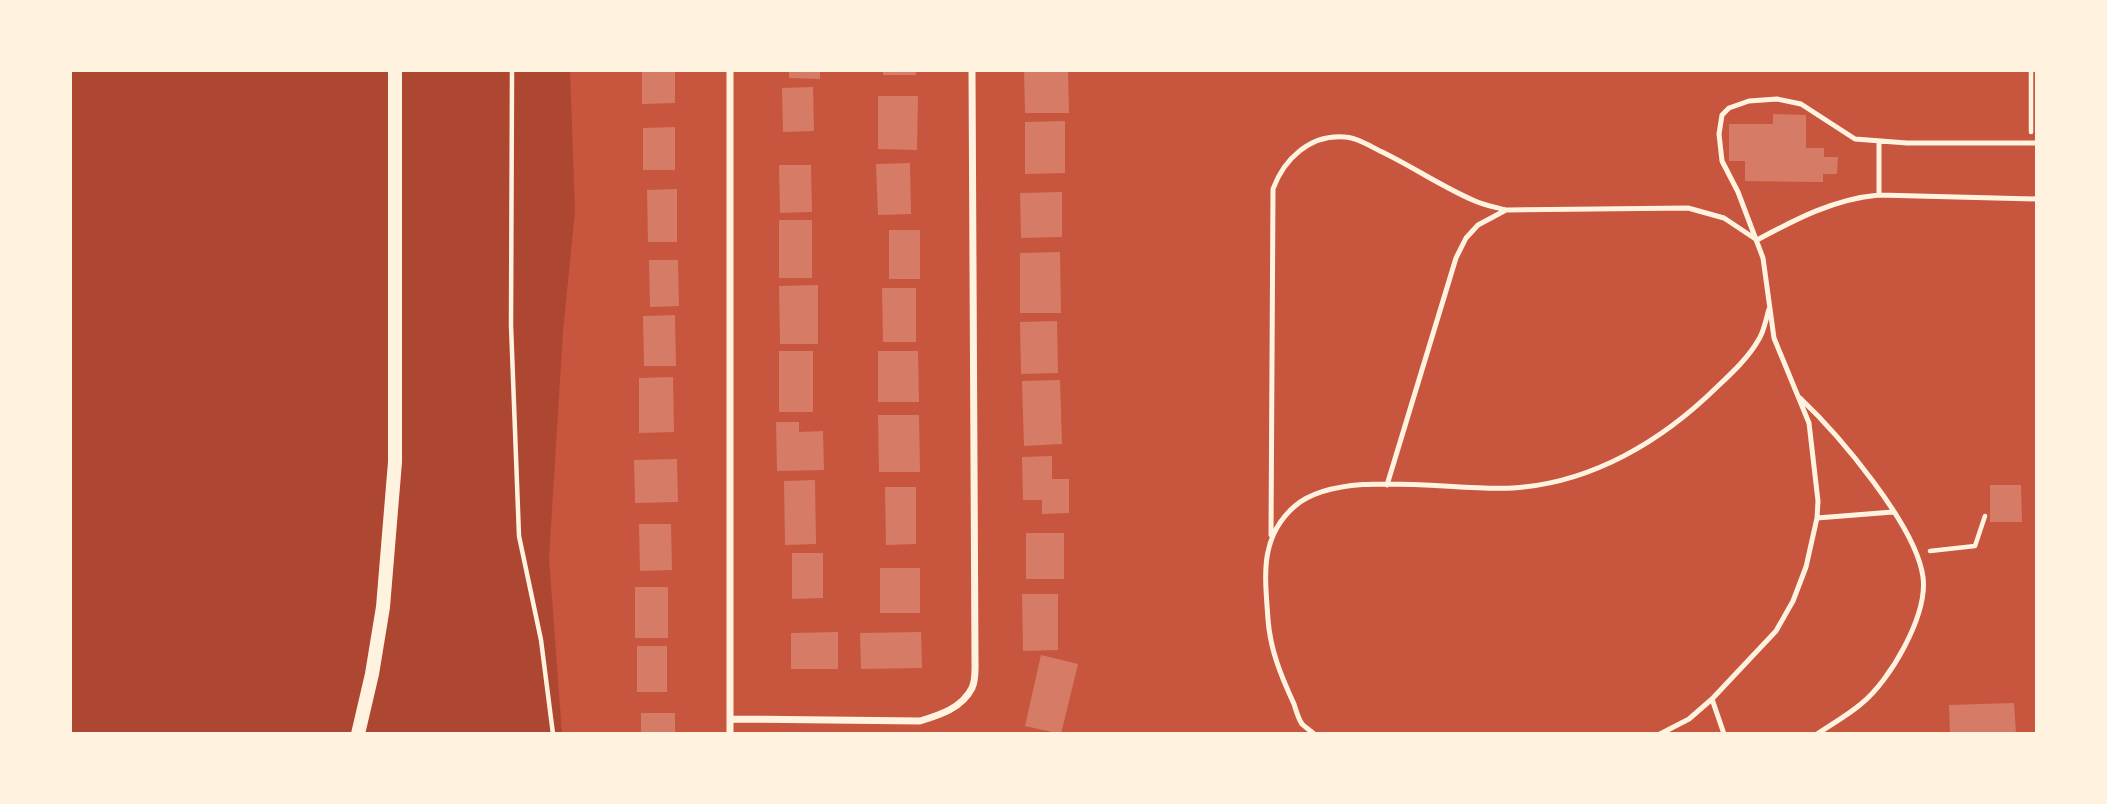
<svg xmlns="http://www.w3.org/2000/svg" width="2107" height="804" viewBox="0 0 2107 804" font-family="'Exo 2',sans-serif">
  <style>
    .green { fill: #ae4732 }
    .building { fill: #d67c66 }
    .lines { fill: none; stroke-linecap: round; stroke-linejoin: round }
    .path { stroke: #fff3e0; stroke-width: 4.5 }
    .service { stroke: #fff3e0; stroke-width: 5 }
    .minor { stroke: #fff3e0; stroke-width: 7 }
    .secondary { stroke: #fff3e0; stroke-width: 14 }
  </style>
  <rect width="100%" height="100%" fill="#c8553d"/>
  <path class="green" d="M70 70H570L575 211 563 332 549 558 562 734H70Z"/>
  <path class="building" d="M642 70H675V103L642 104Z
    M789 70H820V79L789 78Z
    M883 70H916V75H883Z
    M1024 70H1068L1069 113H1025Z
    M813 87 814 131 783 132 782 88Z
    M878 96H918L917 150 878 149Z
    M1773 114 1806 115V148H1824V157H1838L1837 174H1823V182L1745 181V161H1729V124H1773Z
    M1065 121V173L1025 174V122Z
    M675 127V170H643V128Z
    M910 163 911 214 878 215 876 164Z
    M779 165H811L812 212 780 213Z
    M677 189V242H648L647 190Z
    M1062 192V237L1021 238 1020 193Z
    M779 220H812V278H779Z
    M889 230H920V279H889Z
    M1060 252 1061 313H1020V253Z
    M649 260H678L679 306 650 307Z
    M818 285V344H780L779 286Z
    M882 288H916V342H883Z
    M675 315 676 366H644L643 316Z
    M1057 321 1058 373 1021 374 1020 322Z
    M779 351H813V412H779Z
    M878 351H918L919 402H878Z
    M673 377 674 432 639 433V378Z
    M1060 380 1062 444 1024 446 1022 381Z
    M878 415H919L920 472H879Z
    M776 422H799V432L823 431 824 470 777 471Z
    M1052 456V479H1069V513L1042 514V500H1023L1022 457Z
    M677 459 678 502 635 503 634 460Z
    M815 480 816 544 785 545 784 481Z
    M1990 485H2021L2022 522H1990Z
    M885 487H916V544L886 545Z
    M639 524H671L672 570 640 571Z
    M1026 533H1064V579H1026Z
    M792 553H823V598L792 599Z
    M880 568H920V613H880Z
    M635 587H668V638H635Z
    M1022 594H1058V650L1023 651Z
    M838 632V669H791V633Z
    M921 632 922 668 861 669 860 633Z
    M637 646H667V692H637Z
    M1041 655 1078 664 1061 734 1025 726Z
    M2014 703 2016 734H1950L1949 705Z
    M641 713H675V734H641Z"/>
  <g class="lines">
    <path class="path" d="M512 70 511 325 519 536 541 640 553 734
      M2031 70V132
      M1930 551 1975 546 1985 516"/>
    <path class="service" d="M1879 195V143
      M1800 398C1838 434 1916 525 1923 577 1928 615 1890 681 1861 704 1848 715 1832 724 1817 734
      M1387 485 1456 258 1466 238 1478 225 1506 210 1688 208 1724 218 1757 240C1796 219 1834 199 1879 195L2037 199
      M1817 518 1893 512
      M1271 535 1273 189C1284 159 1310 134 1345 137 1356 137 1370 146 1380 151 1412 166 1442 187 1475 201 1484 205 1495 207 1506 210
      M1712 699 1724 734
      M1314 734C1311 731 1305 727 1302 724 1298 718 1296 710 1294 704 1281 676 1270 649 1268 619 1265 576 1259 537 1295 506 1341 467 1454 492 1513 488 1592 483 1662 441 1717 387 1732 373 1749 357 1759 339 1764 331 1766 319 1769 309
      M1660 734 1689 719 1712 699 1776 631 1793 601 1806 567 1817 518 1818 501 1809 423 1774 338 1763 258 1738 192 1722 161 1719 134 1722 115 1729 108 1749 101 1777 99 1801 104 1855 139 1907 143H2037"/>
    <path class="minor" d="M730 70V734
      M730 719 920 721C940 715 962 708 972 688 976 680 975 668 975 659L972 70"/>
    <path class="secondary" d="M358 734 372 674 383 607 395 462V70"/>
  </g>
  <rect width="2107" height="804" fill="none" stroke="#fff3e0" stroke-width="144"/>
</svg>
